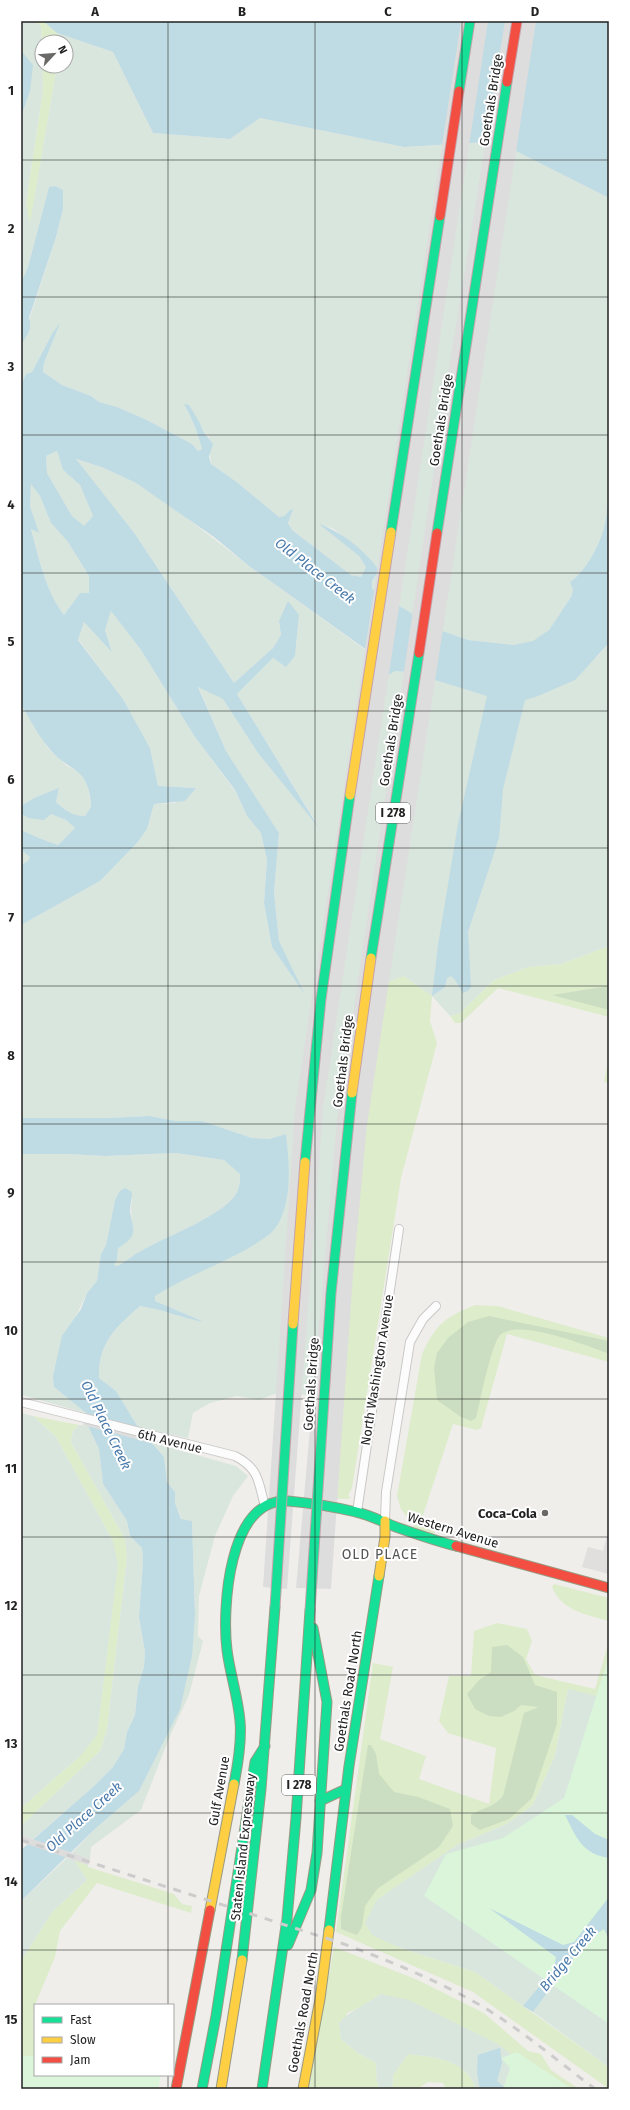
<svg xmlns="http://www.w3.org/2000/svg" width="630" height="2110" viewBox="0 0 630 2110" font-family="'Fira Sans',sans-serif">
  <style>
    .grass { fill: #ddeccb }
    .forest { fill: #cbdec1 }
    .wetland { fill: #d9e6de }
    .park { fill: #daf5da }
    .parking { fill: #e0dfde }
    .water { fill: #bfdbe3; fill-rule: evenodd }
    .pier { fill: #dedddd }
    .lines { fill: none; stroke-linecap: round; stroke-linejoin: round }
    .street-casing { stroke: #c9c8c7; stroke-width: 10 }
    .fast-casing { stroke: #999a82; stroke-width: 11 }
    .slow-casing { stroke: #999a82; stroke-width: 11 }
    .jam-casing { stroke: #999a82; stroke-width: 11 }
    .street { stroke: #fdfcfc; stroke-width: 8 }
    .fast { stroke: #16e098; stroke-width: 9 }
    .slow { stroke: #ffcf43; stroke-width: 9 }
    .jam { stroke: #f24e42; stroke-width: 9 }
    .rail { stroke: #ccc; stroke-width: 3; stroke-dasharray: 8 8; stroke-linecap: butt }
    .fast-bridge-casing { stroke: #c5a2ac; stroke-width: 11; stroke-linecap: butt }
    .slow-bridge-casing { stroke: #c5a2ac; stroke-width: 11; stroke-linecap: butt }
    .jam-bridge-casing { stroke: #c5a2ac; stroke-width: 11; stroke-linecap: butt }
    .fast-bridge { stroke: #16e098; stroke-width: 9 }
    .slow-bridge { stroke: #ffcf43; stroke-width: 9 }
    .jam-bridge { stroke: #f24e42; stroke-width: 9 }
    .grid { fill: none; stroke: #222; stroke-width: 1; stroke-opacity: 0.55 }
    .poi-dot { fill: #6a6968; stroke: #fff; stroke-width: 1.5 }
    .labels { text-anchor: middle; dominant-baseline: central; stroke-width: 4; stroke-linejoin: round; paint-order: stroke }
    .shield { fill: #fff; stroke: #646464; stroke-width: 1 }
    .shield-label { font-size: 12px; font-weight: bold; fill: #222 }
    .street-label { font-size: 13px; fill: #222; stroke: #fff }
    .poi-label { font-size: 13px; font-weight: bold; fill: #222; stroke: #fff; text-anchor: end }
    .water-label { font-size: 14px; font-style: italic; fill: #4a7aab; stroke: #fff }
    .neighbourhood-label { font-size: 14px; letter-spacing: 1px; fill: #555; stroke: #fff }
    .neatline { fill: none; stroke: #222; stroke-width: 1.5 }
    .grid-label { font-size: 13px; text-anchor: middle; font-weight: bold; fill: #222 }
  </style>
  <rect width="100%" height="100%" fill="#f0eeeb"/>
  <path class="grass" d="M34 21H43L57 33 58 42H42V50L41 26Z
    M42 66H57L30 226 26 203 43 90Z
    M609 946V1017L498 988 461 1023H455L450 1016 460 1013 494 980 528 967 561 964Z
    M404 976 432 996 430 1021 437 1043 401 1178 352 1488 348 1495 350 1497 349 1499 323 1498 361 992Z
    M609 1058V1083L604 1082Z
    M475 1305 498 1306 609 1338V1362L507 1334 481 1428 477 1430 453 1424 420 1524 433 1529 435 1533 432 1534 416 1529 401 1509 397 1496 422 1354C436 1324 445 1317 475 1305Z
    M33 1416 79 1425 73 1431 71 1442 125 1539 127 1557 107 1730 100 1751 21 1826V1808L80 1756 113 1541 56 1437Z
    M554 1584 609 1598V1621C586 1615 561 1610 552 1587Z
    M497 1623 527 1629 532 1641 526 1659 535 1675 595 1689 609 1641V1692L601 1697 568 1690 555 1756 533 1805 507 1824 457 1845 376 1901 398 1947 475 1972 609 2067V2089L473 1992 336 1932 373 1663 393 1667 380 1739 426 1756 419 1779 489 1804 496 1748 448 1733 439 1721 449 1676H471L474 1631Z
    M74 1860 88 1865V1867L174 1894 182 1904 192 1906 191 1913 97 1883 60 1931 55 1957 35 2005 33 2015 35 2075 21 2082V1961L53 1911 87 1880Z
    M334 1947 418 1980 484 2013 528 2051 541 2054 551 2070 579 2089H555L381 1994 363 2006 347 2013 341 2039 358 2053 376 2063 377 2082 380 2089H308Z
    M408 2054C434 2057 467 2059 476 2089H446L443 2083 428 2082 417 2089H392L393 2075Z"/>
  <path class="forest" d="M609 986V1010L552 995Z
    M489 1316 609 1341V1354C588 1346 518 1318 500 1335 491 1345 480 1402 476 1418L471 1421 461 1417 437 1400 434 1368 437 1353 448 1338 468 1322Z
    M507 1645 523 1657 535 1685 557 1692V1724L532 1798 509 1819 480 1830 471 1824V1815C484 1807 493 1808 503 1796L524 1713 539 1707 521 1705 514 1711 501 1717 489 1716 475 1709 467 1694 479 1680 491 1672 492 1647Z
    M368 1745H371L376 1754 379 1774 394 1792 418 1797 450 1809 453 1826 439 1847 377 1889 365 1906 362 1927 357 1935 341 1929V1917Z"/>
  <path class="wetland" d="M21 21H34L41 26 43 90 26 203 30 224 57 66H66V42H58L57 33 113 52 153 133 230 139 260 118 404 147 487 142 506 146 609 198V449L607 451 609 455V505L607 507C607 532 590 568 570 582L573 590 571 597 549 630 533 642 514 645 468 640 437 629 372 589V581L379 569 334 529 321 525 359 556 366 567 361 577 351 575 292 530 288 523 293 511 291 509 284 516 279 517 238 483 211 464 209 437 203 431 200 423 184 404C192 419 198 433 202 449L198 451 192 444 147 420 117 407 99 402 91 396 62 385 43 372 44 363 59 325 53 332 32 372 26 374 21 385V345L56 237 63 209V190L55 186 49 187 28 267 21 283V117L30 91 23 53 21 54Z
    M57 451 63 470 80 485 93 516 83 527 72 516 47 473 46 456Z
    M75 459 104 468 136 483 179 512 249 566 395 671 410 672 488 696 597 657 609 643V946L561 964 528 967 494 980 460 1013 450 1016 432 996 404 976 361 992 331 1399 283 1391 259 1400 237 1396 210 1403 193 1413 188 1438 138 1427 116 1391 99 1378C98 1343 115 1328 140 1306 161 1309 181 1317 201 1321L155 1301V1295C192 1271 234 1255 272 1232L288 1160 286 1134 269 1139 252 1138 202 1121H176L150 1116 107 1118H21V925L100 881 137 843 147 829 154 804 175 803 196 788 158 786 150 748 123 699 78 639 84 622 112 651 105 630 111 611 141 650 195 737 235 791 247 816 261 833 267 860 264 903 272 947 303 992 279 942 274 892 279 833 226 751 198 686 223 699 258 753 317 824 237 694 273 658 286 666 295 656 299 615 279 621 281 635 273 648 234 683 135 534Z
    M31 483 40 496 51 523 68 542 89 576V593H80L64 615C45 590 39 558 31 528L38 533 30 506Z
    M21 705 48 748 67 766 79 772 88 783 91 807 85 816C72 816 65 810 56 802L59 789 34 798 21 806Z
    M51 814 66 820 75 828 58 845C45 841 33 835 21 830V816L24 815Z
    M21 850 30 857 28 861 21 865Z
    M176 1153 224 1160 240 1174C240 1180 240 1186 237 1192 226 1215 164 1237 141 1251 133 1255 126 1261 118 1266L113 1265 117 1260 118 1248C140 1235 128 1218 132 1199L115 1200 106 1245 101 1254 97 1281 87 1293 75 1318 54 1387 86 1413 21 1395V1154H68L105 1156Z
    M21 1413 33 1416 56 1437 113 1541 118 1565 97 1735 80 1756 21 1808Z
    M79 1425 88 1426 99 1449 103 1484 127 1521 130 1536 142 1548 143 1561 139 1617 145 1652 144 1667 138 1686 135 1715 127 1732 124 1749 113 1767 93 1787 33 1839 21 1835V1826L100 1751 107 1730 127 1557 125 1539 71 1442 73 1431Z
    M150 1442 236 1466 248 1476 233 1496 215 1536 199 1596 198 1636 203 1641 189 1695 170 1736 141 1810 91 1847 90 1859 72 1853 96 1828 139 1791 158 1752 195 1615 192 1521 182 1520 175 1503V1492L167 1482 164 1457Z
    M568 1689 601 1697 554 1968 523 2006 475 1972 398 1947 372 1935 365 1923 376 1901 394 1888 457 1845 507 1824 533 1805 555 1756Z
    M67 1858 74 1860 87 1880 53 1911 21 1961V1901Z
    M609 1939V2067L533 2012 586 1941Z
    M381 1994 409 2000 498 2044 555 2089H476C467 2059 434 2057 408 2054L393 2075 392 2089H380L377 2082 376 2063 358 2053 341 2039 339 2023C350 2010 367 2004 381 1994Z"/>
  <path class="park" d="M609 1656V2024L424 1896 446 1854 503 1838 564 1798Z
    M517 2052 572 2089H503L510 2068 501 2058Z
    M21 2056H35V2075H161L158 2089H21Z"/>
  <path class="parking" d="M609 1528V1574L582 1567 588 1547 603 1551Z"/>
  <path class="water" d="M43 21H609V198L506 146 487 142 404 147 260 118 230 139 153 133 113 52 57 33Z
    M23 53 33 65 30 91 21 117V54Z
    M55 186 63 190V209L56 237 29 318C33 330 26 336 21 345V283L28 267 49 187Z
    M60 323 44 363 43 372 62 385 91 396 99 402 117 407 147 420 192 444 198 451 202 449C198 433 192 418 184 404L189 405 200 423 203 431 213 444 209 457 211 464 238 483 279 517 284 516 291 509 293 510 288 523 292 530 351 575 361 577 366 567 359 556 319 524C342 532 364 550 379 570L372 581V589L437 629 468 640 514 645 533 641 549 630 571 597 573 590 570 582C590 568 607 532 607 507L609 505V643L575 680 538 696 525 700 503 789 499 838 468 932 471 987 468 991 463 993 455 980 451 976 447 978 445 987 432 996 438 945 458 824 487 696 409 672 395 671 381 679 378 658 249 566 214 537 136 483 104 468 76 459 135 534 234 683 273 648 281 635 279 621 288 601 299 615 295 656 286 667 273 658 237 694 319 828 258 753 223 699 198 687 226 751 279 833 274 892 279 941 305 995 272 947 264 903 267 860 261 833 247 816 235 790 195 737 141 650 111 611 105 630 112 652 84 622 78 640 123 699 150 748 158 786 196 788 185 801 154 804 147 829 137 843 100 881 21 925V865L28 861 30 857 21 850V830C33 835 45 841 58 845L75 828 66 820 51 814 44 820 28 818 24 815 21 816V806L34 798 59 788 56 802C65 810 72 816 85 816L91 807C89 764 70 775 48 747 38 735 30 719 21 705V385L26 374 32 372 53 332ZM57 451 63 470 80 485 93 516 84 526 72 516 47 473 46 456ZM31 484 40 496 51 523 68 542 89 576V593H80L64 615C45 590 39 558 31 529L39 533 30 506Z
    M150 1116 176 1121H202L252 1138 269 1139 286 1134C289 1161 292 1193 281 1218 279 1223 274 1230 271 1233 236 1260 192 1272 155 1296V1301L204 1322C182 1318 162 1309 140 1306 115 1328 98 1343 99 1378L116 1391 138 1427 164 1457 167 1482 175 1492V1503L181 1519 192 1521 195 1615 192 1656 180 1709 139 1791 96 1828 21 1901V1850L93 1787 113 1767 124 1749 127 1732 135 1715 138 1686 144 1667 145 1652 139 1617 143 1561 142 1548 130 1536 127 1521 103 1484 99 1449 88 1426 86 1413 54 1387 53 1376 62 1336 81 1309 87 1293 97 1281 101 1254 106 1245 115 1200 120 1191 125 1188 132 1192C132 1199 130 1205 130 1211 133 1231 139 1235 118 1248L117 1260 114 1265 118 1266C126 1261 133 1255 141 1251 164 1237 226 1215 237 1192 240 1186 240 1180 240 1174L224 1160 176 1153 105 1156 68 1154H21V1118H107Z
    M565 1815H572L595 1834 609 1840V1858C581 1853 577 1838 565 1815Z
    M609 1897V1939L604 1929 586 1941 533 2012 523 2006 554 1968 556 1957 489 1908 563 1945 574 1942Z
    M500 2048 502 2063 497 2081 506 2089H480L477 2073 478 2055Z"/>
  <path class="pier" d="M461 21H488L323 1108 287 1589 263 1587 295 1108Z
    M505 21H536L367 1125 353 1274 331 1589 296 1588 337 1121 447 382Z
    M86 1413 158 1432 155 1444 83 1425Z
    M21 1835 90 1859 88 1865 21 1842Z"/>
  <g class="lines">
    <defs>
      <path id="street" d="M21 1402 235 1456C260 1469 258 1482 265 1506
        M357 1512 399 1229
        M385 1521 386 1492 410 1342 423 1319 436 1306"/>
      <path id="fast" d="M234 1784C238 1764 242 1742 240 1721 238 1697 230 1674 227 1650 222 1610 228 1497 288 1501 310 1503 335 1507 356 1512 370 1515 383 1522 396 1527 416 1534 436 1541 456 1546
        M320 1801 346 1789
        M329 1930 349 1766 379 1576
        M288 1945 311 1890 317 1853 327 1702 313 1628
        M242 1960 261 1789 275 1607
        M202 2089 216 2016 255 1762 265 1746
        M262 2089 287 1919 296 1818 310 1610"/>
      <path id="slow" d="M379 1576 385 1537V1521
        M210 1910 234 1784
        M221 2089 242 1960
        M303 2089 320 1999 329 1930"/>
      <path id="jam" d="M456 1546 609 1588
        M176 2089 210 1910"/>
    </defs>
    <use href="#street" class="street-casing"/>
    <use href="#fast" class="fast-casing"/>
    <use href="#slow" class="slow-casing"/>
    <use href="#jam" class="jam-casing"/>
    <use href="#street" class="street"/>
    <use href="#fast" class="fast"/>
    <use href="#slow" class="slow"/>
    <use href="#jam" class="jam"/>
    <path class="rail" d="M21 1840 341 1943C390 1961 439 1981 485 2008 524 2032 559 2062 595 2089"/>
    <defs>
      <path id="fast-bridge" d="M459 91 470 21
        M391 532 440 216
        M437 533 507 82
        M371 958 419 653
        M305 1162 321 999 350 795
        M275 1607 293 1324
        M310 1610 331 1293 352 1093"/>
      <path id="slow-bridge" d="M350 795 391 532
        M352 1093 371 958
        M293 1324 305 1162"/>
      <path id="jam-bridge" d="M507 82 517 21
        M440 216 459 91
        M419 653 437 533"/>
    </defs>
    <use href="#fast-bridge" class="fast-bridge-casing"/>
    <use href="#slow-bridge" class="slow-bridge-casing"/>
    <use href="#jam-bridge" class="jam-bridge-casing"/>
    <use href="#fast-bridge" class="fast-bridge"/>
    <use href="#slow-bridge" class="slow-bridge"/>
    <use href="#jam-bridge" class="jam-bridge"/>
  </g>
  <path class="grid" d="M168 21V2005M315 21V2089M462 21V2089M21 160H609M21 297H609M21 435H609M21 573H609M21 711H609M21 848H609M21 986H609M21 1124H609M21 1262H609M21 1399H609M21 1537H609M21 1675H609M21 1813H609M21 1950H609M168 2075V2089"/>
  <circle class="poi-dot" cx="545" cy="1513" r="4"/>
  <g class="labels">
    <g class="shield">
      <rect x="376" y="803" width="34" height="20" rx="3"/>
      <rect x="282" y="1775" width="34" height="20" rx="3"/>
    </g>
    <g class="shield-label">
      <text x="393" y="813">I 278</text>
      <text x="299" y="1785">I 278</text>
    </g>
    <g class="street-label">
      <text transform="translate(491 100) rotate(-81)">Goethals Bridge</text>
      <text transform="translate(441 420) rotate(-81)">Goethals Bridge</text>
      <text transform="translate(391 740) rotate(-81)">Goethals Bridge</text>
      <text transform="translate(343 1061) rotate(-83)">Goethals Bridge</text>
      <text transform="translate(377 1370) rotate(-81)">North Washington Avenue</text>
      <text transform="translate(311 1384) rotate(-86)">Goethals Bridge</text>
      <text transform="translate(170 1441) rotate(14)">6th Avenue</text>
      <text transform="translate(453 1530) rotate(17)">Western Avenue</text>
      <text transform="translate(348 1691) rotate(-81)">Goethals Road North</text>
      <text transform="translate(219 1791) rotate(-80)">Gulf Avenue</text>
      <text transform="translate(243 1847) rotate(-84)">Staten Island Expressway</text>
      <text transform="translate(303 2012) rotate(-80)">Goethals Road North</text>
    </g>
    <g class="poi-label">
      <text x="537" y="1513">Coca-Cola</text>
    </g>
    <g class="water-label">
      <text transform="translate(315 571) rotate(38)">Old Place Creek</text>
      <text transform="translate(106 1425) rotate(64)">Old Place Creek</text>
      <text transform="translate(84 1817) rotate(-42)">Old Place Creek</text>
      <text transform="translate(568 1959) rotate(-50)">Bridge Creek</text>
    </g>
    <g class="neighbourhood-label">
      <text x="380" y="1554">OLD PLACE</text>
    </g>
  </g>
  <rect width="630" height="2110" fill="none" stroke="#ffffff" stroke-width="44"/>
  <rect x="34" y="2004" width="140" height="72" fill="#ffffff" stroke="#a7a7a7"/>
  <rect x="42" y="2017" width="20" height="6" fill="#16e098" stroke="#a7a7a7"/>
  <text x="70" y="2024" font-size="12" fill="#222222">Fast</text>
  <rect x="42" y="2037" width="20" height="6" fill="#ffcf43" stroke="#a7a7a7"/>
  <text x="70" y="2044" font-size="12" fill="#222222">Slow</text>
  <rect x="42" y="2057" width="20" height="6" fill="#f24e42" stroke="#a7a7a7"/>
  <text x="70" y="2064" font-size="12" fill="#222222">Jam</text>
  <g transform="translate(54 54) rotate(64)"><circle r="19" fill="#ffffff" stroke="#a7a7a7"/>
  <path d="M0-3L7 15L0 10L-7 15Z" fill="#6a6968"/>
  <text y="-6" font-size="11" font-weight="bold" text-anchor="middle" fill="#222222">N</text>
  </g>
  <rect x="22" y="22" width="586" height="2066" class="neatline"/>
  <g class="grid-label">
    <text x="95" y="16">A</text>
    <text x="242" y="16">B</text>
    <text x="388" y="16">C</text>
    <text x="535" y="16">D</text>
    <text x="11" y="95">1</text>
    <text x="11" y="233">2</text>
    <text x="11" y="371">3</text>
    <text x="11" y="509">4</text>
    <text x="11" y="646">5</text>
    <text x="11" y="784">6</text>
    <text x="11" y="922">7</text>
    <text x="11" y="1060">8</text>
    <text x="11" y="1197">9</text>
    <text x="11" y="1335">10</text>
    <text x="11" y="1473">11</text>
    <text x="11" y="1610">12</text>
    <text x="11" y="1748">13</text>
    <text x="11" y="1886">14</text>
    <text x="11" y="2024">15</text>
  </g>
</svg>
